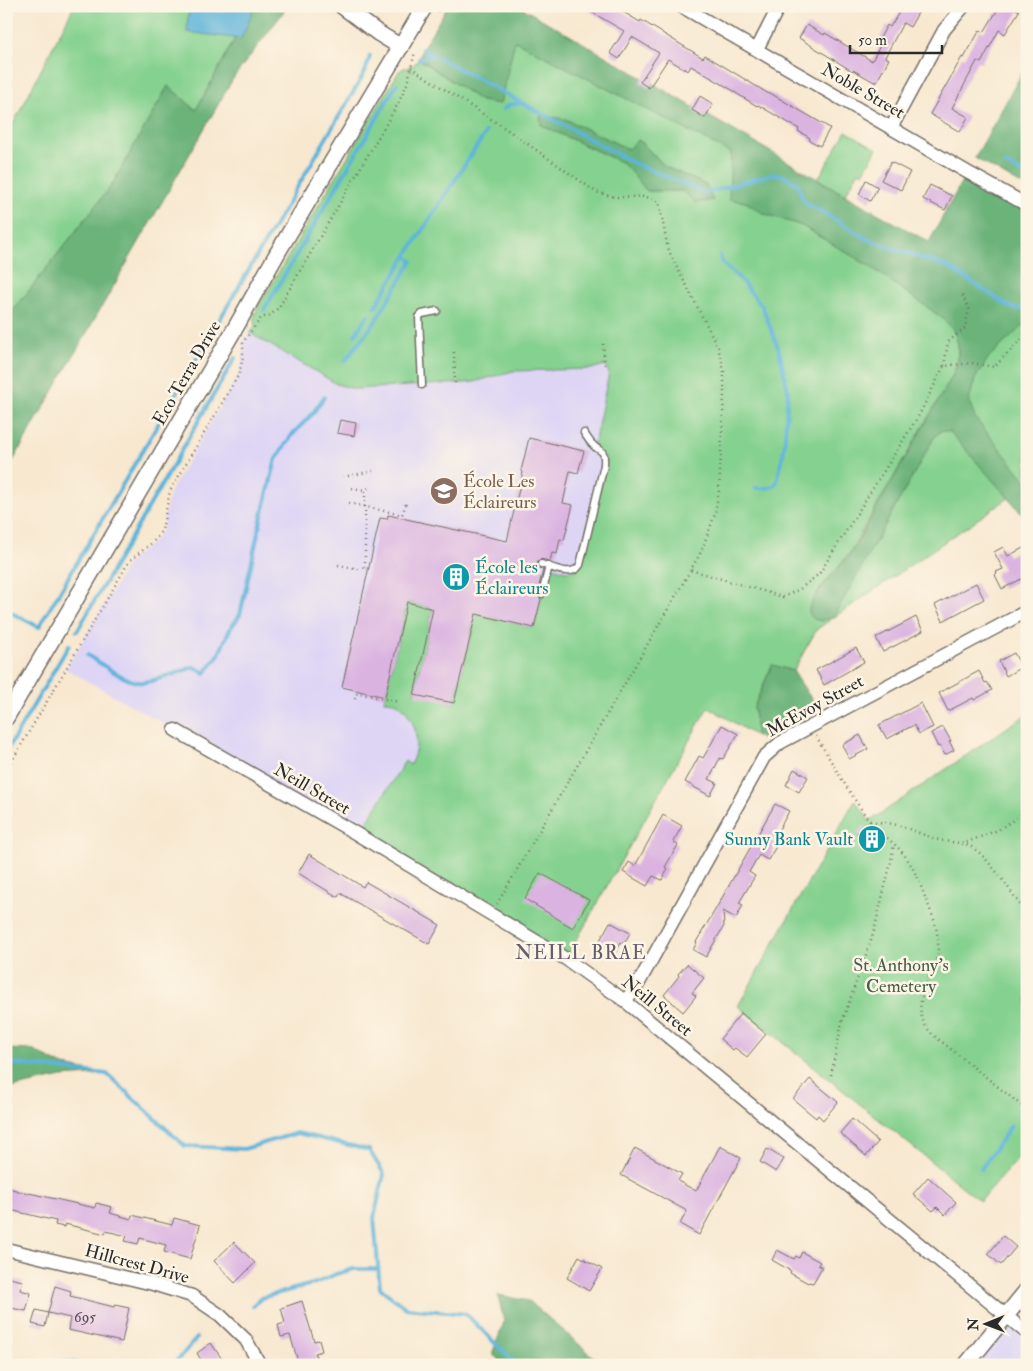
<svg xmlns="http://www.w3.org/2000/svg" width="1033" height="1371" viewBox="0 0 1033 1371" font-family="'IM FELL Double Pica',serif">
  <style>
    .built { fill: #ded5f5 }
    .green { fill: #85d18f; stroke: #587e5d; fill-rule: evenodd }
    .forest { fill: #6cb37a; stroke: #4c6f52 }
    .water { fill: #5db4da; stroke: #447082 }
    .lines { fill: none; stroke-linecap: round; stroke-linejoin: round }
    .stream { stroke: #5db4da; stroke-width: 4 }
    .building { fill: #dab3e1 }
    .service-casing { stroke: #736d65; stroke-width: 9 }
    .minor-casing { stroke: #736d65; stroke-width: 15 }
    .tertiary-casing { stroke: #736d65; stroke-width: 18 }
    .path { stroke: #736d65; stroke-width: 2.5; stroke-dasharray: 1 4; stroke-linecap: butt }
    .service { stroke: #fff; stroke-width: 6 }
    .minor { stroke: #fff; stroke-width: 12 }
    .tertiary { stroke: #fff; stroke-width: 15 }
    .labels { text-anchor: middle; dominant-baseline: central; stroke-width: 5; stroke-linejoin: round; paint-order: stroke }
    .number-label { font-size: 15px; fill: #574d58 }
    .street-label { font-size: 18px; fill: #2b2b2b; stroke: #fcf5e5 }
    .education-label { font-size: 18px; fill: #785e54; stroke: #fcf5e5; text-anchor: start }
    .culture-label { font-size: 18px; fill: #0d838f; stroke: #fcf5e5; text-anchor: start }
    .park-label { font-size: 18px; fill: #465d49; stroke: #fcf5e5 }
    .neighbourhood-label { font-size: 19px; letter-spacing: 1px; fill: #685b6b; stroke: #fcf5e5 }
  </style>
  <rect width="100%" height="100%" fill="#fcf5e5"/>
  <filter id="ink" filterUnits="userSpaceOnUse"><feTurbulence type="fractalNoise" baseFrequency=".02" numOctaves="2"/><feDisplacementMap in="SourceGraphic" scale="10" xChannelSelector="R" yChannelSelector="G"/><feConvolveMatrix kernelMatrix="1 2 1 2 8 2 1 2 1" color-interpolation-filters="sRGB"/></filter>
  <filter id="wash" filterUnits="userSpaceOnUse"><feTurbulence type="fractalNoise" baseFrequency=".0096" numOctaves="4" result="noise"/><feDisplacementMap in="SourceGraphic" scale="20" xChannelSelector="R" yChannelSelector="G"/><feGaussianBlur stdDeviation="1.12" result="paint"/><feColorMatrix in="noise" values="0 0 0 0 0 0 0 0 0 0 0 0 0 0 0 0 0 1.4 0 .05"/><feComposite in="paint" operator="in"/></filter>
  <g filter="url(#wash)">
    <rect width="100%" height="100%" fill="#f8e8d0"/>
    <path class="built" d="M667 244 490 914 175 730 66 669 127 565 133 558 153 542 162 530 170 491 239 374 243 357V342L261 318Z
      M1005 1316 1027 1333V1365H965Z"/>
    <path class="green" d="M74 6H253L196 110 168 86 112 185 6 320V138Z
      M515 40 731 153 732 200 746 202 763 213 802 226 871 267 941 317 953 329 958 344V360L953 375 849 554 816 594 819 621H822L945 407 1027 271V505L1016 493 817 629 793 671 772 665 754 707 756 736 708 707 566 959 358 836 405 761 410 765C418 749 419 732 409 716 407 712 403 707 399 704 396 702 389 701 384 701L407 602 433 609 414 694 454 703 474 622 471 612 534 628 549 566 566 571 577 569 605 457 593 445 595 440 609 373 605 365 591 369 513 371 474 382 464 383 355 389 336 384 330 380 250 333 255 326C252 317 256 312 259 305L399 71 404 68 411 67 419 59 481 101ZM565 119 628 149 639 140 666 167 706 185 683 191H647L624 163 541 125Z
      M846 131 877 149 863 173 859 171 845 195 818 179Z
      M1027 714V1148L980 1201 738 1006 855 800 870 821Z"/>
    <path class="forest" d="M253 6H288L234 77 6 473V320L112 185 168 86 196 110Z
      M448 6H519L845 195 929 242 967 172 1027 205V322L989 357 975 379 969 401 975 418 1027 482V519L950 432 941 431 935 436 834 616C826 621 811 624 809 611 808 599 841 566 849 555 862 536 872 515 884 495 907 455 930 415 953 375L958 360V344L953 329 941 317 871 267 802 226 763 213 746 202 729 199 731 153 515 41 500 104 481 101 419 59 422 49Z
      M1027 64V184L1025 187 975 158Z
      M540 116 565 119 628 149 638 140 666 167 706 185 713 200 696 203 683 191H647L623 163 541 125Z
      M772 665 793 671 816 706 794 710 764 740 756 736 754 707Z
      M6 1049 32 1050 64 1066 107 1074 62 1077 6 1089Z
      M498 1295 529 1301 603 1365H506L492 1354 504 1322Z"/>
    <path class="water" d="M189 6H255L241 39 187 32Z"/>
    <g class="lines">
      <path class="stream" d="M388 6 396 12
        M422 49 636 164 706 193 772 174 782 175 798 184 802 198 807 204 819 210 869 240 948 267 1012 308 1018 309 1027 308
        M419 59 433 55
        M503 109 511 104H522
        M1005 164 1025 175
        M720 255 721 260 724 265 739 278 762 306 779 350 788 391 784 450 777 482C772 490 763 488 755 488
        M375 307 406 256
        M264 310 397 84
        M355 335 368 315
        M345 361 375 322 412 261 406 256 486 132
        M6 610 39 627 365 72 370 56
        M77 631 235 358
        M87 655C99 662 124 681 138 682 151 684 180 671 194 667L205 673 218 656 230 629 240 615 260 524 276 459 292 435 313 413 324 397
        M6 752 69 645
        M6 1063 107 1074 185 1146 244 1149 297 1133 369 1150 384 1174 374 1218 380 1288 406 1308 466 1314 517 1365
        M981 1169 1011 1126
        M253 1306 261 1298 316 1283 336 1274 354 1269H378
        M49 1362H72L82 1365
        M173 1365 197 1338"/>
    </g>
    <g id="blocks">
      <path class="building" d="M581 6H613L640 22 641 20 703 58 705 55 769 94 770 93 830 128 820 146 809 140 810 138 798 131 799 129 758 105 757 106 734 92V91L691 66 688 71 668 59 649 88 640 82 659 53 632 37 619 59 610 53 624 31Z
        M903 6H922L910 27 903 23 885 57 889 59 876 83 853 70 852 71 799 38 807 25 824 35 825 33 872 61 883 40 880 38 887 25 890 27Z
        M1000 6H1012L1019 11 1005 34 999 30 981 63 977 61 952 108 968 117 960 132 930 114 962 57 964 58 980 30 984 32Z
        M700 96 713 104 705 118 692 110Z
        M891 162 910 172 901 190 881 180Z
        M866 180 878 187 870 201 859 194Z
        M930 185 952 196 945 210 923 199Z
        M340 420 356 423 354 436 337 433Z
        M529 438 584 451 578 473 570 471 563 503 573 505 564 540 560 539 557 554 552 553 550 561 540 559 536 563 538 568 543 570 537 593 538 597 541 599 534 628 476 614 454 703 414 695 433 609 407 602 385 697 342 687 380 518 387 519 388 515 507 541 523 472 521 471Z
        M1027 546V576L1002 589 995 575 997 573 996 572 1003 569 994 552 1003 547 1008 556Z
        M976 583 984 599 943 621 935 605Z
        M916 617 923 631 883 652 876 638Z
        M856 648 864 662 824 685 816 670Z
        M1014 653 1022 667 1006 676 999 661Z
        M979 671 985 683 987 682 992 690 974 700 973 698 948 711 939 693Z
        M921 703 933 727 919 734 914 725 887 739 879 725Z
        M722 725 738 734 723 759 720 758 709 779 717 783 710 796 685 782 699 756 703 758Z
        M943 727 951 741H949L954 750 945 755 940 746 938 747 931 733Z
        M860 735 868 749 849 759 842 745Z
        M794 769 808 777 799 792 786 785Z
        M775 804 789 811 772 842 777 845 768 860 759 855 749 872 755 876 739 903 743 905 736 918 723 911 724 926 706 957 693 950 697 942H696L714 912Z
        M663 815 682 826 673 842 678 845 665 867 668 869 662 880 653 876 647 886 623 872 629 862 635 866Z
        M864 826 881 841 874 848 857 833Z
        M309 854 363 887 366 882 440 925 429 944 340 893 338 897 298 873Z
        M540 873 589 900 573 928 525 899Z
        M610 922 630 933 624 944 621 942 616 952 599 942Z
        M687 964 704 978 692 993 696 996 683 1012 664 995 679 976 678 974Z
        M741 1013 766 1034 747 1057 735 1048 733 1050 720 1039Z
        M810 1079 838 1102 823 1120 818 1115 816 1118 793 1099Z
        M852 1119 878 1142 866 1156 840 1133Z
        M720 1146 741 1158 699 1235 680 1224 687 1211 621 1175 635 1148 682 1174 678 1181 696 1191Z
        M767 1149 784 1159 776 1172 760 1162Z
        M928 1177 956 1202 945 1215 937 1207 933 1211 913 1194Z
        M6 1187 28 1194 29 1193 95 1208 96 1203 112 1207 110 1213 131 1219 132 1215 172 1225 174 1218 200 1225 190 1259 164 1252 166 1245 140 1238 138 1244 125 1241 127 1236 106 1231 105 1234 65 1224 64 1227 55 1225 56 1221 6 1209Z
        M1003 1236 1016 1247 1001 1265 988 1254Z
        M234 1242 255 1263 235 1283 214 1261Z
        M777 1250 794 1259 796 1256 799 1258 802 1252 820 1262 818 1265 822 1267 813 1283 809 1282 808 1283 790 1273 791 1271 772 1260Z
        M579 1256 602 1269 589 1291 567 1278Z
        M9 1278 23 1281 20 1290 31 1293 26 1311 6 1307V1292Z
        M55 1286 71 1291 70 1296 114 1307 115 1305 129 1308 122 1342 68 1330 70 1318 48 1313Z
        M302 1301 314 1341 319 1340 322 1351 315 1353 318 1365H299L290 1335 281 1337 278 1325 285 1323 281 1308Z
        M36 1310 48 1313 45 1327 32 1324Z
        M211 1343 226 1365H204L197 1353Z"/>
    </g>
  </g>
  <g filter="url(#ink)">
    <use href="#blocks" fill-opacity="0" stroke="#736d65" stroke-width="1"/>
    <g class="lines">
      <defs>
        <path id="service" d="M422 385 419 317 422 314 437 311
          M541 564C552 567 572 578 580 565L604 465C605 447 601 454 592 444 589 441 587 437 584 433
          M542 594 549 566"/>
        <path id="minor" d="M681 6 967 172 1027 205
          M757 49 779 6
          M891 128 944 30 964 6
          M175 730 350 830 566 959 625 1001 1027 1333
          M625 1001 637 986 764 757 780 743 1027 611
          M6 1249 153 1284 192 1296 220 1315 246 1340 260 1365"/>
        <path id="tertiary" d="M342 6 378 33 401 47
          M6 718 237 325 278 252 425 6
          M966 1365 1027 1290"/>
      </defs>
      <use href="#service" class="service-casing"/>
      <use href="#minor" class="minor-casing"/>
      <use href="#tertiary" class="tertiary-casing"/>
      <path class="path" d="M438 12 441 6
        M411 67 419 73 505 128 596 192C604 194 611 197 620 197 634 198 647 193 659 203L667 244 671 256 718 347 724 370V394L719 491 714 517 701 552 497 904
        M603 344 605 365
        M454 352 455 383
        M944 366 948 342 965 328 969 309 962 295
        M343 477 373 471
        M352 488 365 490
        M349 503 402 515 407 501
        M338 565 359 569 365 567 368 569
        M365 567V490L368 488
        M691 570 783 597 800 589 819 574 919 415 944 366 972 363 994 367 1027 334
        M1023 625 1027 633
        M355 699 357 693 399 702
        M816 736C833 764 849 793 869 820 878 832 891 840 901 851 914 866 920 884 927 902 930 910 934 918 936 927 938 937 939 947 937 957 929 985 907 1007 932 1034L1027 1110
        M6 771 127 565 133 558 153 542 158 536 162 530 170 491 239 374 243 357V342L261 318 271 315 279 307 399 102 407 84 415 52
        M870 822C896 821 909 830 933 838 945 843 959 841 970 846 988 855 1014 897 1027 914
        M962 844 998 830 1027 811
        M831 1075 842 1022 873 935 890 866 894 844"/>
      <use href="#service" class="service"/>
      <use href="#minor" class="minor"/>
      <use href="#tertiary" class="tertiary"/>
    </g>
  </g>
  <defs>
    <symbol id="school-disc" viewBox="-11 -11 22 22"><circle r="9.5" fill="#8d6e63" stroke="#fcf5e5"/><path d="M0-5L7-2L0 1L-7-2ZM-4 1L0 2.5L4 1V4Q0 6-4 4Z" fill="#fff"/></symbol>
    <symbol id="building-disc" viewBox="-11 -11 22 22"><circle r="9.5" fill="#0f9aa8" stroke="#fcf5e5"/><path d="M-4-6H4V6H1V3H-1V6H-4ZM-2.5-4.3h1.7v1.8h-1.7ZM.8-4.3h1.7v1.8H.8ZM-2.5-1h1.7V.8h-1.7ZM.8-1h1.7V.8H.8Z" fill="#fff"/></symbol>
  </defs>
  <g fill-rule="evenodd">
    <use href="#school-disc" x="428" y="475" width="32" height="32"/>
    <use href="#building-disc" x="440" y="561" width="32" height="32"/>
    <use href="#building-disc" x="856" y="823" width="32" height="32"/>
  </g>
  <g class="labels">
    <g class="number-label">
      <text x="85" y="1317">695</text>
    </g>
    <g class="street-label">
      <text transform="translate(863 91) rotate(30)">Noble Street</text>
      <text transform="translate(187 373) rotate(-60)">Eco Terra Drive</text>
      <text transform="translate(815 706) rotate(-29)">McEvoy Street</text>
      <text transform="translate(312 789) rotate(30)">Neill Street</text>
      <text transform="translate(657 1006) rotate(39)">Neill Street</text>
      <text transform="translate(137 1264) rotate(15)">Hillcrest Drive</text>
    </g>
    <g class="education-label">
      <text x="463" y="481">École Les<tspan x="463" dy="21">Éclaireurs</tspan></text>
    </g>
    <g class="culture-label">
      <text x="475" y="567">École les<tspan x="475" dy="21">Éclaireurs</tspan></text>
      <text x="853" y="839" text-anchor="end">Sunny Bank Vault</text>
    </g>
    <g class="park-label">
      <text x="901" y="965">St. Anthony’s<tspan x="901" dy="21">Cemetery</tspan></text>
    </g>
    <g class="neighbourhood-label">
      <text x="581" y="953">NEILL BRAE</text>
    </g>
  </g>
  <rect width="1033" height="1371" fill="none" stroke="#fcf5e5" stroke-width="25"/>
  <g transform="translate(986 1324) rotate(269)" stroke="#fcf5e5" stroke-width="4" paint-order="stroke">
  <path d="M0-4L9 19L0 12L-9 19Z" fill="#2b2b2b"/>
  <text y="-8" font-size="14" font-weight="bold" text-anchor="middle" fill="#2b2b2b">N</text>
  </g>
  <path d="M850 45v8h92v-8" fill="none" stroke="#2b2b2b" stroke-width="2.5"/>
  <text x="858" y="45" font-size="15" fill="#2b2b2b" stroke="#fcf5e5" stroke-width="4" paint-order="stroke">50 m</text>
</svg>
